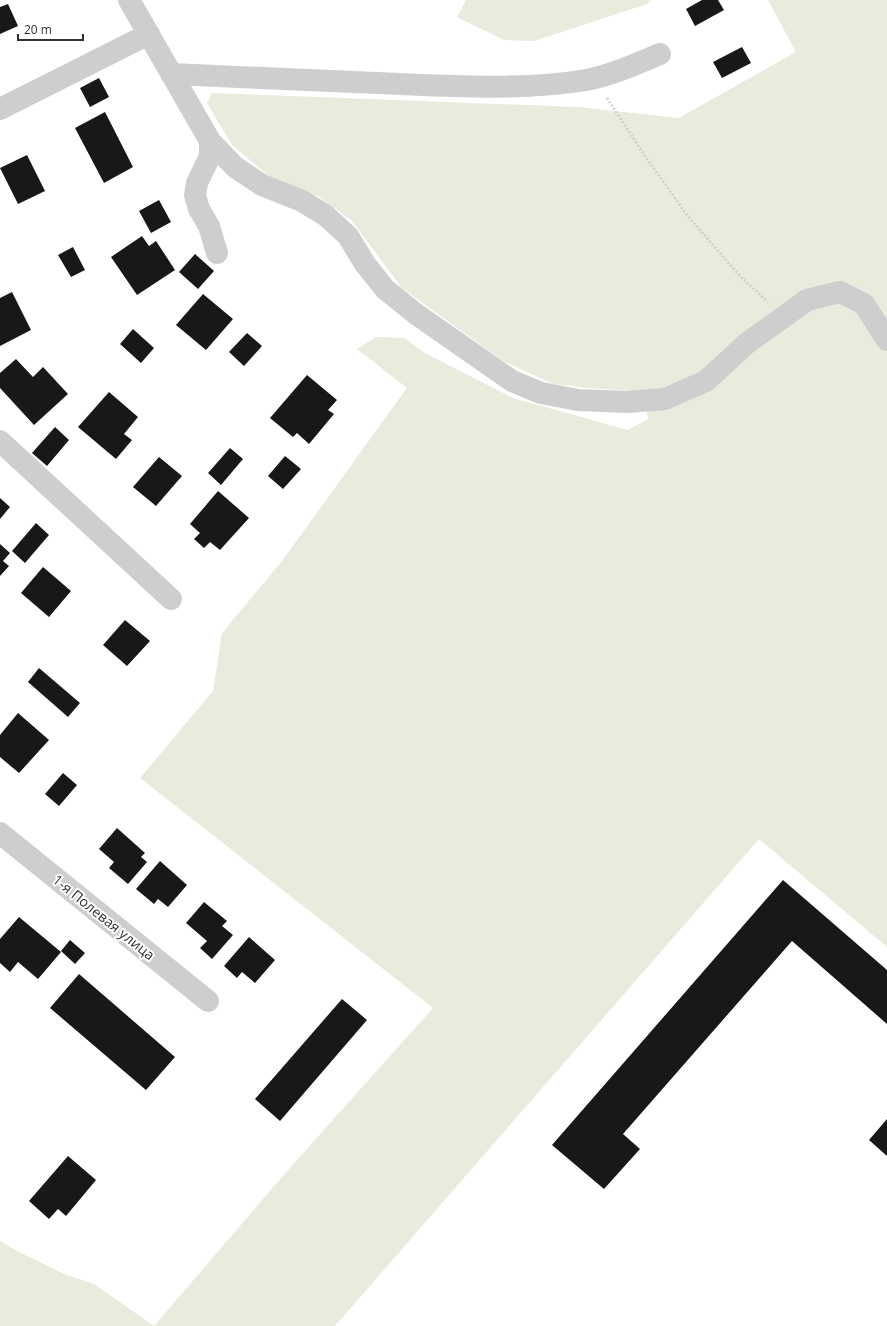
<svg xmlns="http://www.w3.org/2000/svg" width="887" height="1326" viewBox="0 0 887 1326" font-family="'Open Sans',sans-serif">
  <style>
    .green { fill: #e9ebdd }
    .building { fill: #181818 }
    .lines { fill: none; stroke-linecap: round; stroke-linejoin: round }
    .path { stroke: #cecece; stroke-width: 2.5; stroke-dasharray: 2 2; stroke-linecap: butt }
    .minor { stroke: #cecece; stroke-width: 22 }
    .labels { text-anchor: middle; dominant-baseline: central; stroke-width: 4; stroke-linejoin: round; paint-order: stroke }
    .street-label { font-size: 14px; fill: #313131; stroke: #fff }
  </style>
  <rect width="100%" height="100%" fill="#fff"/>
  <path class="green" d="M466 0H651L647 4 534 41 504 40 457 17Z
    M768 0H887V947L759 839 335 1326H0V1241L19 1252 64 1274 94 1284 154 1326 288 1170 433 1008 140 778 213 691 222 633 282 561 407 388 357 349 376 337 405 338 423 352 513 398 628 430 648 419 643 392 575 387 574 386 553 384 503 361 402 288 352 221 318 196 282 187 232 145 207 103 212 93 578 107 679 118 796 52Z"/>
  <path class="building" d="M702 0H718L724 10 695 26 686 9Z
    M8 4 18 26 0 34V7Z
    M742 47 751 63 722 78 713 62Z
    M99 78 109 97 90 107 80 88Z
    M105 112 133 167 104 183 75 128Z
    M27 155 45 191 18 204 0 168Z
    M159 200 171 222 151 233 139 211Z
    M142 236 149 246 156 241 175 270 137 295 111 257Z
    M73 247 85 270 71 277 58 255Z
    M195 254 214 271 198 289 179 272Z
    M12 292 31 330 0 346V298Z
    M203 294 233 319 206 350 176 325Z
    M133 329 154 348 141 363 120 344Z
    M247 333 262 346 244 366 229 352Z
    M16 359 33 377 43 367 68 394 34 425 0 388V373Z
    M307 375 337 400 328 410 334 414 309 444 297 433 293 437 270 418Z
    M109 392 138 417 124 434 132 440 116 459 78 427Z
    M55 427 69 440 47 466 32 453Z
    M230 448 243 459 221 485 208 473Z
    M285 456 301 469 283 489 268 476Z
    M159 457 182 476 156 506 133 487Z
    M218 491 249 518 220 550 210 542 204 548 194 539 200 533 190 524Z
    M0 498 10 507 0 519Z
    M36 523 49 535 25 563 12 551Z
    M0 544 10 553 3 561 9 566 0 576Z
    M43 567 71 591 49 617 21 593Z
    M125 620 150 641 127 666 103 645Z
    M39 668 80 703 68 717 28 682Z
    M18 713 49 740 19 773 0 757V735Z
    M63 773 77 785 59 806 45 794Z
    M117 828 145 853 141 857 147 862 128 884 109 868 114 862 99 849Z
    M160 861 187 885 168 907 158 899 154 904 136 889Z
    M783 880 887 970V1024L792 941 623 1134 640 1149 604 1189 552 1145Z
    M204 902 227 921 222 926 233 935 212 959 200 948 207 941 186 923Z
    M19 917 61 952 38 979 18 962 10 972 0 963V939Z
    M249 937 275 960 255 983 242 972 237 978 224 966Z
    M70 940 85 953 75 964 61 951Z
    M79 974 175 1057 146 1090 50 1008Z
    M342 999 367 1020 280 1121 255 1099Z
    M887 1119V1156L869 1140Z
    M68 1156 96 1180 66 1216 58 1209 49 1219 29 1201Z"/>
  <g class="lines">
    <path class="path" d="M607 98 645 156 687 215 739 275 768 302"/>
    <path class="minor" d="M129 0 210 141 235 167 262 185 302 201 325 215 348 236 365 264 385 289 416 314 512 381 541 393 578 400 627 402 665 399 706 381 746 344 807 300 840 292 864 304 887 340
      M171 74C255 77 339 82 423 85 477 87 533 89 586 80 612 75 636 64 660 54
      M0 109 149 34
      M210 141V156L197 183 195 195 199 209 209 226 217 253
      M0 441 171 599
      M0 833 208 1001"/>
  </g>
  <g class="labels">
    <g class="street-label">
      <text transform="translate(104 917) rotate(39)">1-я Полевая улица</text>
    </g>
  </g>
  <path d="M18 34v6h65v-6" fill="none" stroke="#313131" stroke-width="2"/>
  <text x="24" y="34" font-size="12" fill="#313131" stroke="#ffffff" stroke-width="3" paint-order="stroke">20 m</text>
</svg>
